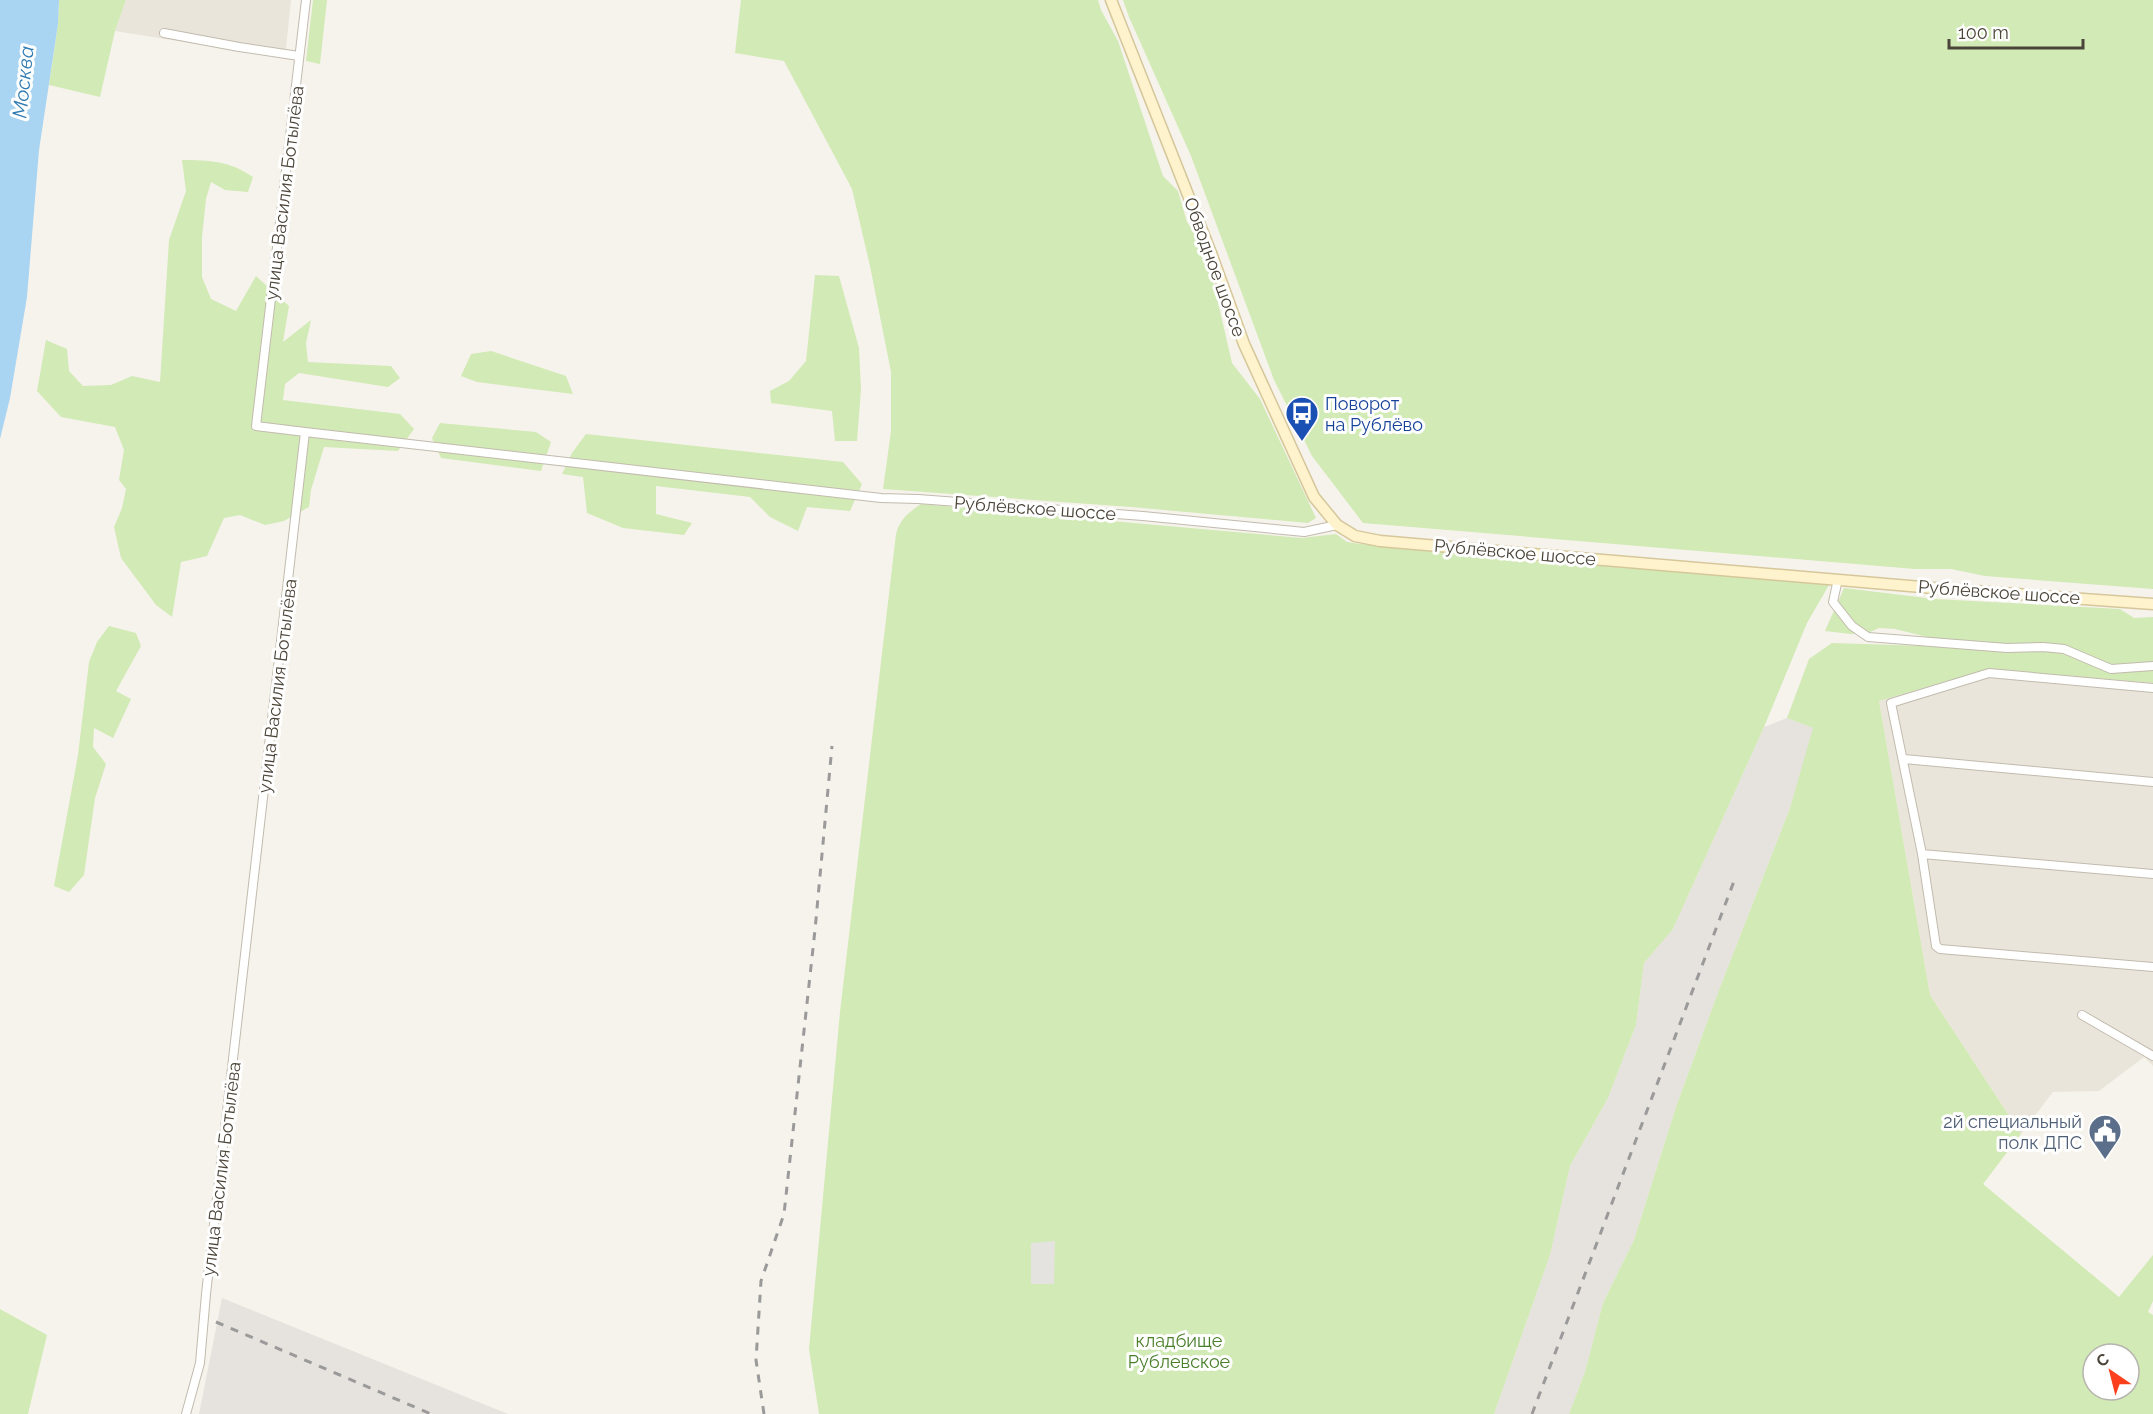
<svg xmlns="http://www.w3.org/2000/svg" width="2153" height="1414" viewBox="0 0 2153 1414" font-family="Raleway,sans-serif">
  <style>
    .residential { fill: #eae5da }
    .industrial { fill: #e6e2dd }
    .green { fill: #d2eab5; fill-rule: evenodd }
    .parking { fill: #e5e3e0 }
    .water { fill: #a9d4f2 }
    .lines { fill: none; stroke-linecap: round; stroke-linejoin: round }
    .street-casing { stroke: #c2bbae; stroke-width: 10 }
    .secondary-casing { stroke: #d6c79b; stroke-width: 13 }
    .street { stroke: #fff; stroke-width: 8 }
    .secondary { stroke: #fff3cd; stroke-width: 10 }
    .rail { stroke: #9a9a9a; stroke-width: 3; stroke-dasharray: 8 8; stroke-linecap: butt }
    .labels { text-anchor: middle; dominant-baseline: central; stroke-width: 6; stroke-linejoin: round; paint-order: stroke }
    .street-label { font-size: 18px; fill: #4b4439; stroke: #fff }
    .transit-label { font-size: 18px; fill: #164399; stroke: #fff; text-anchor: start }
    .service-label { font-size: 18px; fill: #4e5e75; stroke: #fff; text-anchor: end }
    .park-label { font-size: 18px; fill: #4a7f2a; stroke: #fff }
    .water-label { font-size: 20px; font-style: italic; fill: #2e7ab2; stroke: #fff }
  </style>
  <rect width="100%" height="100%" fill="#f6f3ec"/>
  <path class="residential" d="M126 0H291L285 58 115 31Z
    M1988 669 2153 683V1066L2144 1057 2099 1091 2053 1092 2021 1134 1930 995 1879 701Z"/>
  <path class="industrial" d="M1787 718 1814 728 1790 808 1719 990 1677 1104 1634 1240 1603 1303 1585 1372 1569 1414H1494L1550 1255 1570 1166 1608 1098 1636 1025 1644 963 1673 929 1764 727Z
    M222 1298 508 1414H199Z"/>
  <path class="green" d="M59 0H126L115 31 100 97 49 85 58 24Z
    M313 0H327L320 64 306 61Z
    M741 0H1098L1101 10 1118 41 1163 176 1178 191 1187 222 1205 246 1232 363 1260 399 1316 518 1308 523 1131 507 883 489 891 431V372L870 266 852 189 784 61 735 53Z
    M1123 0H2153V589L1985 576 1951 569H1915L1363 523 1312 456 1274 380 1191 156 1129 17Z
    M182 160C209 160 230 161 253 177L248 192 225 190 211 182 206 199 202 237V277L211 299 236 311 256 276 289 306 283 342 311 320 306 343 308 362 391 366 400 378 388 387 299 373 285 384 283 400 400 414 414 429 398 451 324 447 311 490 309 507 284 521 265 525 240 515 224 518 207 556 181 562 172 617 156 605 121 558 114 527 122 508 126 489 119 480 124 450 115 427 61 417 37 391 46 340 67 349 69 371 83 386 111 385 132 376 160 382 169 240 186 191Z
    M815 275 839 276 859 348 861 389 857 441H835L832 411 771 403 770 391 789 381 806 361Z
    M491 351 566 376 573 394 477 382 461 376 471 354Z
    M440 423 536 432 551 442 541 471 441 458 432 438Z
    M586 434 843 462 862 484 850 511 807 507 798 531 770 517 750 497 656 486V514L692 523 684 535 623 528 587 513 583 477 562 474 572 453Z
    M921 504 1302 538 1336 534 1347 542 1361 544 1829 585 1807 623 1764 727 1673 929 1644 963 1636 1025 1608 1098 1570 1166 1550 1255 1494 1414H819L809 1349 840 1012 896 534C900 519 908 513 921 504Z
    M1844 588 1935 599 2120 609 2134 618 2153 617V683L1988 669 1879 701 1930 995 2021 1134 1983 1184 2119 1297 2153 1255V1301L2148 1312 2153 1315V1414H1569L1585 1372 1603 1303 1634 1240 1677 1104 1719 990 1790 808 1813 728 1787 718 1809 659 1832 643 1926 646 1927 637 1895 629 1879 628 1868 633 1851 634 1825 631ZM2093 1354H2129V1390H2093Z
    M109 626 136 633 141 646 116 691 131 699 113 738 94 728 93 747 106 764 95 798 84 875 69 892 54 886 78 755 89 662 97 642Z
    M0 1309 47 1335 28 1414H0Z"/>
  <path class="parking" d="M1055 1241 1054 1284H1031V1243Z"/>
  <path class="water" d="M0 0H59L58 24 39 150 27 297 10 398 0 439Z"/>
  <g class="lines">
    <defs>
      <path id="street" d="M164 33 239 47 299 56
        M305 432 881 498 918 499 1143 516 1304 532 1337 525
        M1838 579 1833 602 1852 626 1868 637 2007 648 2043 647 2064 649 2111 669 2153 666
        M2153 688 1989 673 1891 703 1922 854 1936 946 1940 949 2153 967
        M1904 759 2153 782
        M1922 854 2153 874
        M2082 1015 2153 1056
        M186 1414 200 1363 206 1294 305 432 256 426 306 0"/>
      <path id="secondary" d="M1111 0 1211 253 1244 344 1314 497 1337 525 1355 536 1380 541 1933 588 2153 604"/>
    </defs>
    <use href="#street" class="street-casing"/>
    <use href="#secondary" class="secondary-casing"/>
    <use href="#street" class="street"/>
    <use href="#secondary" class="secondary"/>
    <path class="rail" d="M216 1322 431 1414
      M764 1414 756 1360 761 1281 784 1214 815 930 832 746
      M1532 1414 1736 876"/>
  </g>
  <defs>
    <symbol id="bus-pin" viewBox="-11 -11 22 30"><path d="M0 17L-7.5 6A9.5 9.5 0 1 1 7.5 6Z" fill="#1a4fb4" stroke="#fff"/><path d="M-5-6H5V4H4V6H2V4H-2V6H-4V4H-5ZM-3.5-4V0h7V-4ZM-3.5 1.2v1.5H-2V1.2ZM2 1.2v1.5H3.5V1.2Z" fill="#fff"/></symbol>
    <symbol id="civic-pin" viewBox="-11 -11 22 30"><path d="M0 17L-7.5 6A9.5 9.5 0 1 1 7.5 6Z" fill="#5c6f8a" stroke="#fff"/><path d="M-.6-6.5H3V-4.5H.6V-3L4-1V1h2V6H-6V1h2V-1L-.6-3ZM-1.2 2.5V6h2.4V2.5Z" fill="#fff"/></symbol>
  </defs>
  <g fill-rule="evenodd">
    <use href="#bus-pin" x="1283" y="394" width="38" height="52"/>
    <use href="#civic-pin" x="2086" y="1112" width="38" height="52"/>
  </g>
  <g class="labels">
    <g class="street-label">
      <text transform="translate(284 193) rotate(-83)">улица Василия Ботылёва</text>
      <text transform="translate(1215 267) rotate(70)">Обводное шоссе</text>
      <text transform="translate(1035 508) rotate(4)">Рублёвское шоссе</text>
      <text transform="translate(1515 552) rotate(5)">Рублёвское шоссе</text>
      <text transform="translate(1999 592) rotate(4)">Рублёвское шоссе</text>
      <text transform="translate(277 686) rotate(-83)">улица Василия Ботылёва</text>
      <text transform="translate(221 1169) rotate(-83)">улица Василия Ботылёва</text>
    </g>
    <g class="transit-label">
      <text x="1325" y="403">Поворот<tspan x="1325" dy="21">на Рублёво</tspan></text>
    </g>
    <g class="service-label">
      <text x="2082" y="1121">2й специальный<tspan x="2082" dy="21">полк ДПС</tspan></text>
    </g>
    <g class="park-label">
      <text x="1179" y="1340">кладбище<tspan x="1179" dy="21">Рублевское</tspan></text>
    </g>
    <g class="water-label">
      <text transform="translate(23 82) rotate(-84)">Москва</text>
    </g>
  </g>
  <g transform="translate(2111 1372) rotate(325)"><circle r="28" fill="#ffffff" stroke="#b7b4b0" stroke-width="1.5"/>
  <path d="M0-4.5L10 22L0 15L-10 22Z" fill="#fc3f1d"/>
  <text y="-9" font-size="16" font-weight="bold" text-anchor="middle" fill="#4b4439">С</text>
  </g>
  <path d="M1949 39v9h134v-9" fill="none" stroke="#4b4439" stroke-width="3"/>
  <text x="1958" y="39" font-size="18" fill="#4b4439" stroke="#ffffff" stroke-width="4.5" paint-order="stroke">100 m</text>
</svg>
